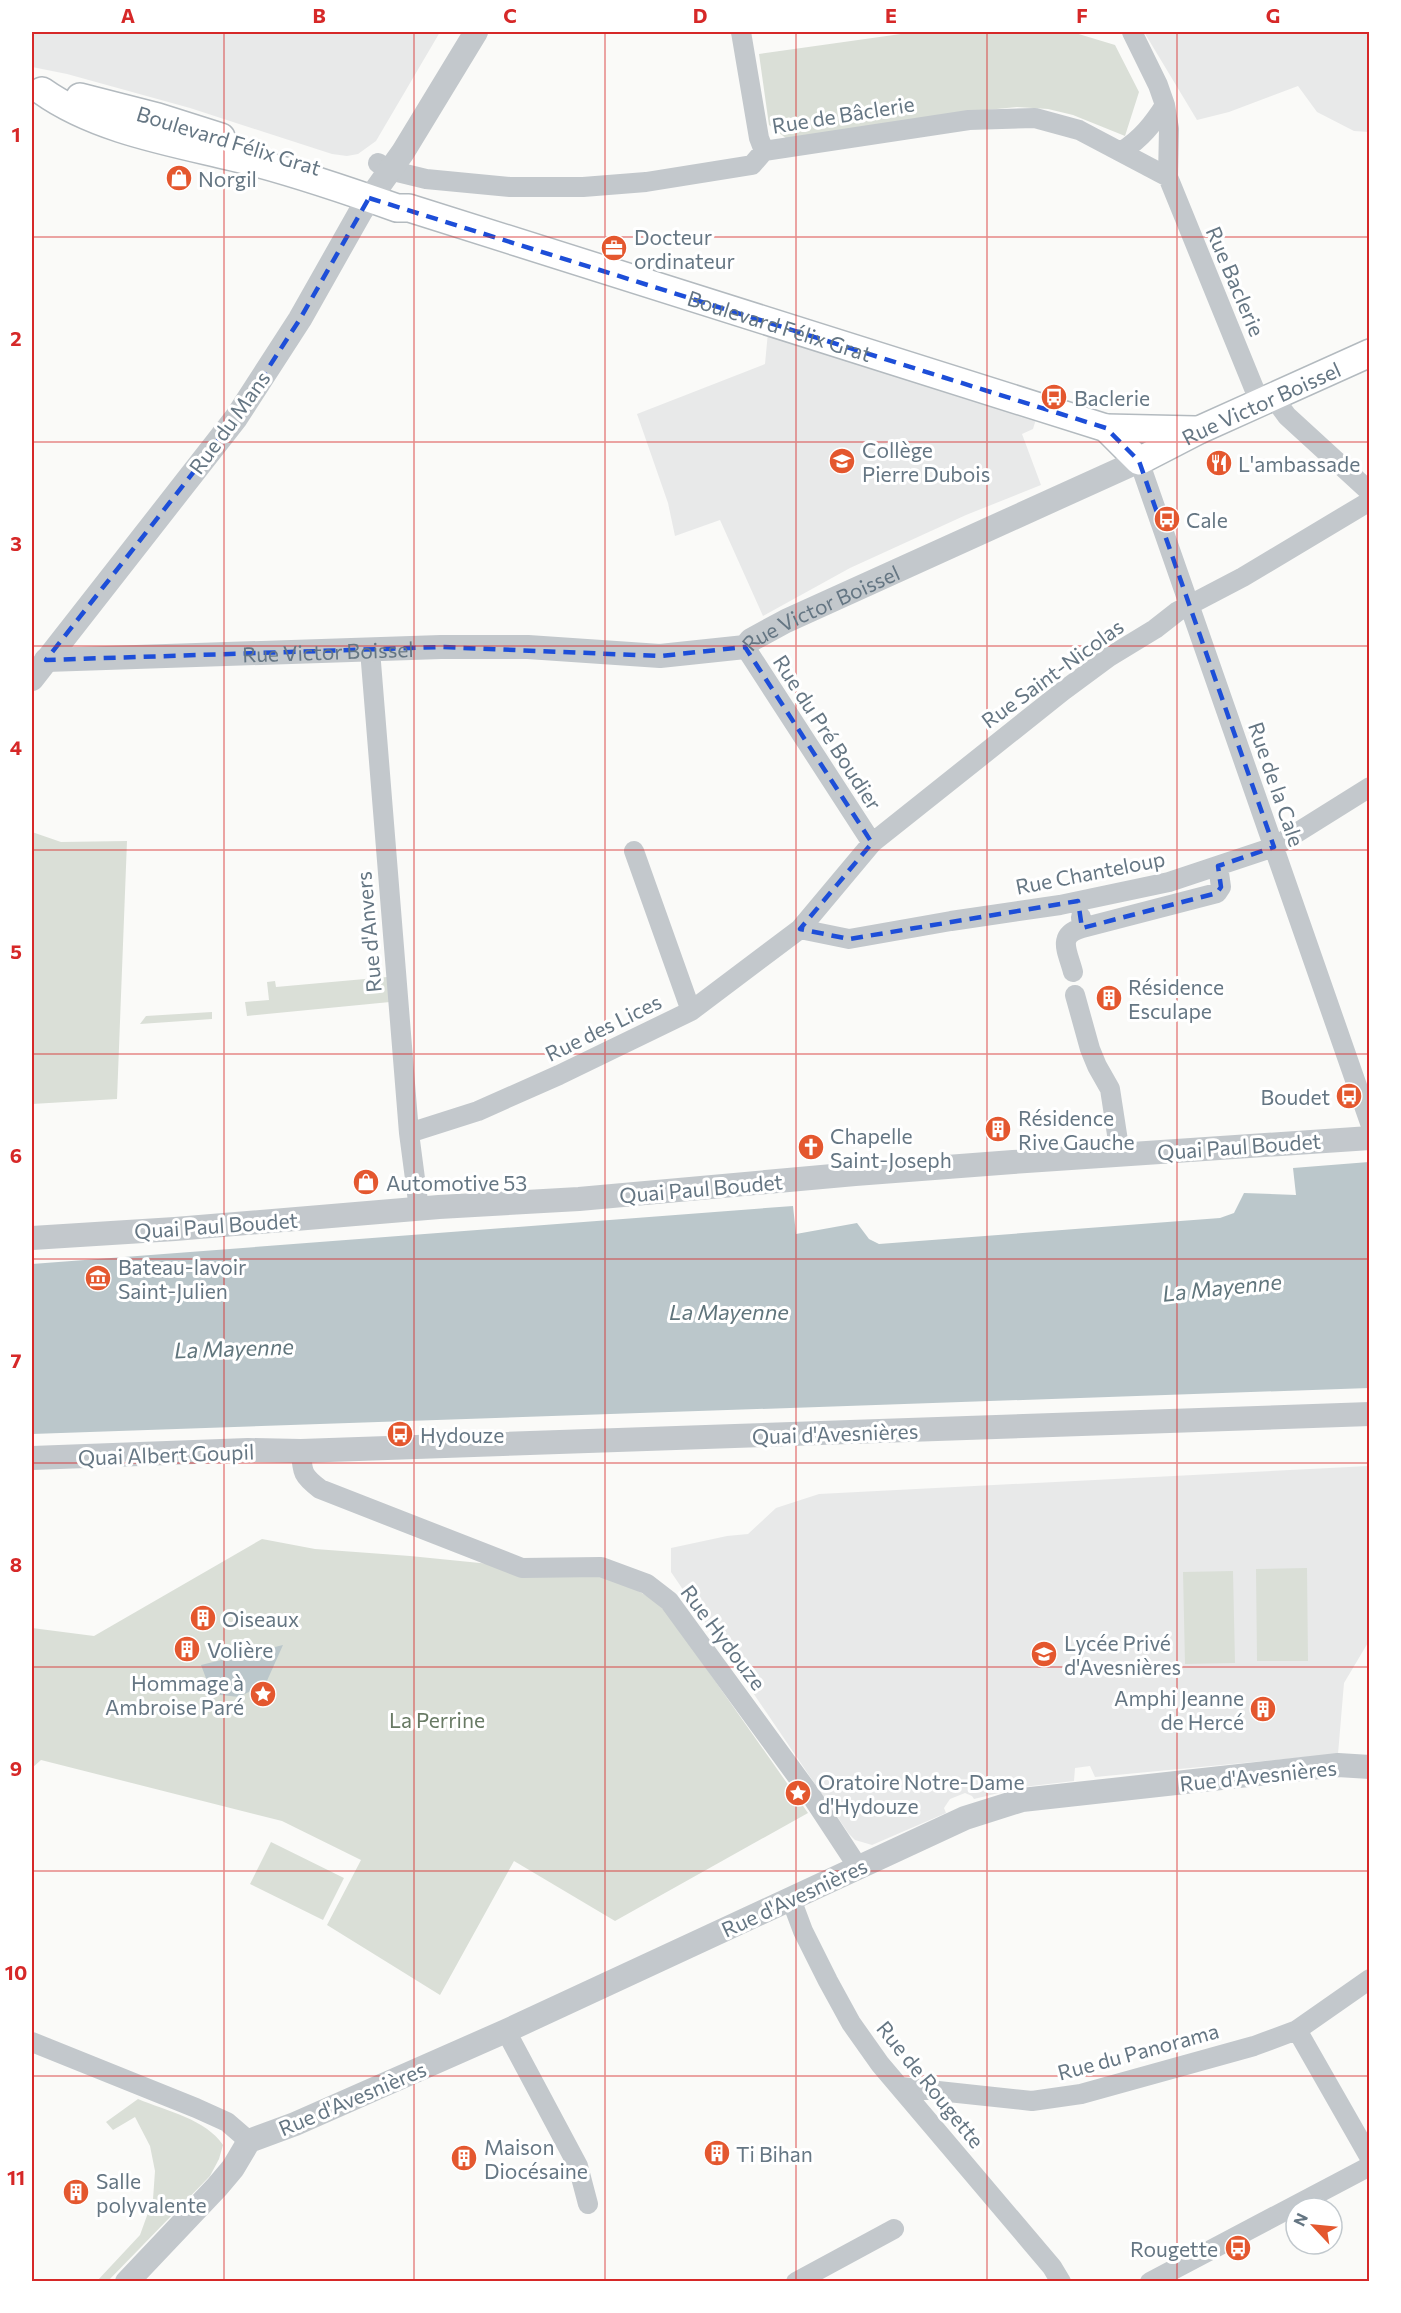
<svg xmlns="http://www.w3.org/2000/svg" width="1401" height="2313" viewBox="0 0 1401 2313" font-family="Commissioner,sans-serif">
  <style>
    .built { fill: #e8e9e9 }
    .green { fill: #dadfd7 }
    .water { fill: #bbc7cb }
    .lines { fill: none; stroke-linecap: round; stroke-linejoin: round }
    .secondary-casing { stroke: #b3babf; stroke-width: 30 }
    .minor { stroke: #c3c8cc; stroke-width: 20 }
    .tertiary { stroke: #c3c8cc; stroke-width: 24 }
    .secondary { stroke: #fff; stroke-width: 27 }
    .marked { fill: none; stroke: #1d4ed8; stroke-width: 4.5; stroke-dasharray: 12 8; stroke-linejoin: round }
    .grid { fill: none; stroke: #d62828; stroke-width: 1.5; stroke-opacity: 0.55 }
    .labels { text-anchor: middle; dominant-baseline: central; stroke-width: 6; stroke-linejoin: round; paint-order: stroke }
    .street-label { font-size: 21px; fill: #657683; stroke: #fff }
    .poi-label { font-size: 21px; fill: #657683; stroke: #fff; text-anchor: start }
    .park-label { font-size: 21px; fill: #687a64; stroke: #fff }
    .water-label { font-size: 22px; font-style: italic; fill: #60757c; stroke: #fff }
    .neatline { fill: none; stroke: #d62828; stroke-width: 2 }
    .grid-label { font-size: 20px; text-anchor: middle; font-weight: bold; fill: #d62828 }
  </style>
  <rect width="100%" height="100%" fill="#fafaf8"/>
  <path class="built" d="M32 32H440L376 141 358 154 347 156 332 154 190 108 67 74 32 67Z
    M1144 32H1369V132L1354 131 1317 112 1298 86 1229 112 1197 120Z
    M768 332 1036 419 1033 429 1022 434 1041 485 966 515 850 568 763 616 720 520 675 536 668 503 637 414 765 364Z
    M1369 1466V1641L1344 1683 1338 1754 1095 1777 1090 1766 1075 1768 1074 1781 1023 1787 974 1799 972 1796 965 1793 950 1799 944 1808 946 1813 872 1845 855 1840 849 1834 671 1572V1548L727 1536 748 1534 776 1508 819 1494Z"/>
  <path class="green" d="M915 32H1072L1115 45 1139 92 1125 136 1073 115 1048 109 1017 107 946 114 787 139 769 125 759 54Z
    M32 832 61 842 127 841 117 1099 32 1104Z
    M387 977 390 1002 247 1016 245 1002 269 1000 267 982 275 981 276 987Z
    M212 1012V1019L140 1024 146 1016Z
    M262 1539 315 1549 410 1556 612 1576 661 1604 808 1813 615 1921 514 1861 440 1995 327 1925 361 1860 282 1821 41 1760 32 1768V1628L94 1636Z
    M1307 1568 1308 1661H1257L1256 1569Z
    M1233 1571 1235 1663 1185 1664 1183 1572Z
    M271 1842 344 1878 323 1920 250 1884Z
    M138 2099C166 2111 206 2119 223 2145L219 2159 210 2176 108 2281H97L140 2235 153 2199 155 2171 150 2146 135 2117 113 2130 106 2122Z"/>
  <path class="water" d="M1369 1162V1388L32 1434V1264L793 1206 796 1234 857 1223 869 1239 879 1244 1220 1218 1234 1213 1244 1193 1296 1195 1293 1168Z
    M283 1645 266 1683 239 1697 212 1694 201 1665Z"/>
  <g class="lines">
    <defs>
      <g id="secondary">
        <path id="s2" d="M42 91C101 133 184 144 253 162 302 175 349 191 397 208H409L1106 428 1139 461 1199 430 1370 353"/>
        <path d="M80 97 158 117 221 137"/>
        <path d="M1106 428 1195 430"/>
      </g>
    </defs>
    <use href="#secondary" class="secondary-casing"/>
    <path class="minor" d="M741 32 759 138 764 151
      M1132 32 1158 85 1165 105 1169 129 1168 177 1260 403
      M1122 151C1141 139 1153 124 1165 105
      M378 163 389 170 426 179 510 187H583L646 182 752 165 764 151 969 120 1035 118 1079 130 1168 177
      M1273 397 1287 416 1370 492
      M1139 461 1370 1123
      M745 647 872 843
      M370 650 409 1133 419 1209
      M634 851 691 1011
      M1082 928 1217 893 1221 887 1218 866
      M800 929 849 939 951 921 1060 905 1169 882 1274 847 1370 787
      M1073 972C1068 952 1056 935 1082 928L1081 917
      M1075 995 1090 1049 1097 1066 1110 1089 1120 1154
      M409 1133 478 1111 559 1075 691 1011 800 929 872 843 1063 691 1109 657 1155 629 1178 611 1243 577 1370 501
      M301 1451C302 1473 303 1476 320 1489L522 1568 601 1567 647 1584 669 1601 812 1797 858 1867
      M791 1899 803 1931 828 1981 851 2023 880 2064 1052 2267 1061 2282
      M1297 2030 1370 2158
      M506 2031 578 2166 588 2204
      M32 2042 196 2108 227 2122 249 2141
      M901 2087 1032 2101 1081 2094 1254 2046 1297 2030 1370 1979
      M796 2282 894 2229
      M1150 2282 1370 2166"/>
    <g class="tertiary">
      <path id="s1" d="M46 660 441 647H528L660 656 745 647 751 640 786 621 1139 461"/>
      <path d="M32 679 236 418 300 319 361 211 403 152 476 32"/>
      <path d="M32 1238 175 1229 439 1207 579 1199 855 1174 1013 1162 1370 1138"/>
      <path d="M32 1458 248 1450 301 1451 1370 1414"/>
      <path d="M127 2282 217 2187 233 2168 249 2141 295 2124 506 2031 965 1818 1022 1800 1338 1765 1370 1767"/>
    </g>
    <use href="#secondary" class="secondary"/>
  </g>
  <path class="marked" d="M369 198 1106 428 1139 461 1274 847 1218 866 1221 887 1217 893 1082 928 1078 901 849 939 800 929 872 843 745 647 660 656 441 647 46 660 236 418 300 319Z"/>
  <path class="grid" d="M224 32V2282M414 32V2282M605 32V2282M796 32V2282M987 32V2282M1177 32V2282M32 237H1370M32 442H1370M32 646H1370M32 850H1370M32 1054H1370M32 1259H1370M32 1463H1370M32 1667H1370M32 1871H1370M32 2076H1370"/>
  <defs>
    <symbol id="shop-disc" viewBox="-11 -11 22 22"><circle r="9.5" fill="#e4572e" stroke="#fff"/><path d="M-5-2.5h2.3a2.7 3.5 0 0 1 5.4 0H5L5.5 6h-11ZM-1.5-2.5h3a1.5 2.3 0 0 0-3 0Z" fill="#fff"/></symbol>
    <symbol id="office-disc" viewBox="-11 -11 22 22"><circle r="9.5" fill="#e4572e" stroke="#fff"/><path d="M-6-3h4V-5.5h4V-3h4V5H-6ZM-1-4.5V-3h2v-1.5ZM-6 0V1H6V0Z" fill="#fff"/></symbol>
    <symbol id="bus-disc" viewBox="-11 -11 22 22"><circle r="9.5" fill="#e4572e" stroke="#fff"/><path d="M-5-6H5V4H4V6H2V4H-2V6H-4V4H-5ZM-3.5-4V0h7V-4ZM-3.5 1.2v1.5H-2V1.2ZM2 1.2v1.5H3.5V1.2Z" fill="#fff"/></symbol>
    <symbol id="school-disc" viewBox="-11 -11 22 22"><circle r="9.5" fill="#e4572e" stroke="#fff"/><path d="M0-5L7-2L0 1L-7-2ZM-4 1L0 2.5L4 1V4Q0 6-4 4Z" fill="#fff"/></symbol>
    <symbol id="restaurant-disc" viewBox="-11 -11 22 22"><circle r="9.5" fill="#e4572e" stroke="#fff"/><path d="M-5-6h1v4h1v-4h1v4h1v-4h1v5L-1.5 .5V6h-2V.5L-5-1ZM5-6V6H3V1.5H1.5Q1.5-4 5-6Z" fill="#fff"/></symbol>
    <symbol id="building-disc" viewBox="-11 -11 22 22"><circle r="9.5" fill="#e4572e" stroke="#fff"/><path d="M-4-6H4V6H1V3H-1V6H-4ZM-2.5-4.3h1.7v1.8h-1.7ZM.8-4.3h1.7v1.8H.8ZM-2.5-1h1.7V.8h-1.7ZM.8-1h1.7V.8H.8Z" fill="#fff"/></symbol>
    <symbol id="church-disc" viewBox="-11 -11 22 22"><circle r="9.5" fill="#e4572e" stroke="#fff"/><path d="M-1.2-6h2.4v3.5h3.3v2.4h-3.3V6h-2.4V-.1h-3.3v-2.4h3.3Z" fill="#fff"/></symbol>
    <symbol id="museum-disc" viewBox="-11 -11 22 22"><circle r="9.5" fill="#e4572e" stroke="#fff"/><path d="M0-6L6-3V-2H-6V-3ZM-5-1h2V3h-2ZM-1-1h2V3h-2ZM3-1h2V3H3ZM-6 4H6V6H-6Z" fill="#fff"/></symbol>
    <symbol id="sight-disc" viewBox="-11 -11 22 22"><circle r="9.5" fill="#e4572e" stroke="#fff"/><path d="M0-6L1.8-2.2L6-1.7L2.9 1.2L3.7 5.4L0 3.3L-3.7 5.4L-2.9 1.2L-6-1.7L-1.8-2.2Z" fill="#fff"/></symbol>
  </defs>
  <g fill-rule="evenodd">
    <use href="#shop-disc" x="164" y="163" width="30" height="30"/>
    <use href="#office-disc" x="599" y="233" width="30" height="30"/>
    <use href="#bus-disc" x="1039" y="382" width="30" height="30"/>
    <use href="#school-disc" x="827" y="446" width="30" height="30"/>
    <use href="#restaurant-disc" x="1204" y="448" width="30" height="30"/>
    <use href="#bus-disc" x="1152" y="504" width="30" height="30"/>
    <use href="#building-disc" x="1094" y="983" width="30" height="30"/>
    <use href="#bus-disc" x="1334" y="1081" width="30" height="30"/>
    <use href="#building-disc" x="983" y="1114" width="30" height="30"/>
    <use href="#church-disc" x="796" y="1132" width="30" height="30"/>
    <use href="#shop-disc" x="351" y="1167" width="30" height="30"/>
    <use href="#museum-disc" x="83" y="1263" width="30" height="30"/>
    <use href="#bus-disc" x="385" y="1419" width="30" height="30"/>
    <use href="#building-disc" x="188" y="1603" width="30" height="30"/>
    <use href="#building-disc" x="172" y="1634" width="30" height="30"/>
    <use href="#school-disc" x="1029" y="1639" width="30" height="30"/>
    <use href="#sight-disc" x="248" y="1679" width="30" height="30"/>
    <use href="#building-disc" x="1248" y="1694" width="30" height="30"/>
    <use href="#sight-disc" x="783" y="1778" width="30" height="30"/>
    <use href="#building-disc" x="702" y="2138" width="30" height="30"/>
    <use href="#building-disc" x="449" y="2143" width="30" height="30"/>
    <use href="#building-disc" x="61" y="2177" width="30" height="30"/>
    <use href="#bus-disc" x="1223" y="2233" width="30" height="30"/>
  </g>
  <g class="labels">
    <g class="street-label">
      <text transform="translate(843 114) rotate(-9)">Rue de Bâclerie</text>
      <text transform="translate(229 140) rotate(17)">Boulevard Félix Grat</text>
      <text transform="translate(1236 281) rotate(67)">Rue Baclerie</text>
      <text stroke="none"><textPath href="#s2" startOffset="776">Boulevard Félix Grat</textPath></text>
      <text stroke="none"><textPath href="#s2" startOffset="1300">Rue Victor Boissel</textPath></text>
      <text transform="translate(229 422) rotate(-54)">Rue du Mans</text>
      <text stroke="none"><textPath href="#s1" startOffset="786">Rue Victor Boissel</textPath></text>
      <text stroke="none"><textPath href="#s1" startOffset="282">Rue Victor Boissel</textPath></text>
      <text transform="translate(1052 673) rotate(-36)">Rue Saint-Nicolas</text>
      <text transform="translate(828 732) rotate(57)">Rue du Pré Boudier</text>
      <text transform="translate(1277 784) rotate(71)">Rue de la Cale</text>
      <text transform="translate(1090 872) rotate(-11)">Rue Chanteloup</text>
      <text transform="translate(368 932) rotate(-95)">Rue d'Anvers</text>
      <text transform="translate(603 1027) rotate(-26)">Rue des Lices</text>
      <text transform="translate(1239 1146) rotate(-4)">Quai Paul Boudet</text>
      <text transform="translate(701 1188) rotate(-5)">Quai Paul Boudet</text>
      <text transform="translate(216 1225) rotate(-4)">Quai Paul Boudet</text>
      <text transform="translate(835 1433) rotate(-2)">Quai d'Avesnières</text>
      <text transform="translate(166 1454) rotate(-2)">Quai Albert Goupil</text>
      <text transform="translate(724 1637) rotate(53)">Rue Hydouze</text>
      <text transform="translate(1258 1775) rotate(-6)">Rue d'Avesnières</text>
      <text transform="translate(794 1897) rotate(-25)">Rue d'Avesnières</text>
      <text transform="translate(1138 2051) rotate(-15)">Rue du Panorama</text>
      <text transform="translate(931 2084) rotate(51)">Rue de Rougette</text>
      <text transform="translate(352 2098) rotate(-23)">Rue d'Avesnières</text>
    </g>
    <g class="poi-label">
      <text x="198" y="178">Norgil</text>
      <text x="634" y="236">Docteur<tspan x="634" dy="24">ordinateur</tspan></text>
      <text x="1074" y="397">Baclerie</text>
      <text x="862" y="449">Collège<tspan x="862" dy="24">Pierre Dubois</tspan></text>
      <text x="1238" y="463">L'ambassade</text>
      <text x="1186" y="519">Cale</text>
      <text x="1128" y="986">Résidence<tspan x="1128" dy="24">Esculape</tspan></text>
      <text x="1330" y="1096" text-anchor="end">Boudet</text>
      <text x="1018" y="1117">Résidence<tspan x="1018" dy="24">Rive Gauche</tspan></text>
      <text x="830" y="1135">Chapelle<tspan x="830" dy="24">Saint-Joseph</tspan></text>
      <text x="386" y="1182">Automotive 53</text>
      <text x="118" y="1266">Bateau-lavoir<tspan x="118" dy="24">Saint-Julien</tspan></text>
      <text x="420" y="1434">Hydouze</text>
      <text x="222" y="1618">Oiseaux</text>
      <text x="1064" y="1642">Lycée Privé<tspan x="1064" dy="24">d'Avesnières</tspan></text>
      <text x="207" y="1649">Volière</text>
      <text x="244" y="1682" text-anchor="end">Hommage à<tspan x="244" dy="24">Ambroise Paré</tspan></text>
      <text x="1244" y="1697" text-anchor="end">Amphi Jeanne<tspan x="1244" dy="24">de Hercé</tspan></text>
      <text x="818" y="1781">Oratoire Notre-Dame<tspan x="818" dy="24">d'Hydouze</tspan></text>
      <text x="484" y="2146">Maison<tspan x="484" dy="24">Diocésaine</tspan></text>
      <text x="736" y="2153">Ti Bihan</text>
      <text x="96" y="2180">Salle<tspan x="96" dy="24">polyvalente</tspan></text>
      <text x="1218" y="2248" text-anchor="end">Rougette</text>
    </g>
    <g class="park-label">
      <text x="437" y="1719">La Perrine</text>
    </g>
    <g class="water-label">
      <text transform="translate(1222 1287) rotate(-6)">La Mayenne</text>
      <text x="729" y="1311">La Mayenne</text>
      <text transform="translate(234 1348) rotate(-2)">La Mayenne</text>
    </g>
  </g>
  <rect width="1401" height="2313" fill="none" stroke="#ffffff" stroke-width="66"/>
  <g transform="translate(1314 2226) rotate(296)"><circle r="28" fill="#ffffff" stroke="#c1c8cd" stroke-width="1.5"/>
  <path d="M0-4.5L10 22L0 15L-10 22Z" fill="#e4572e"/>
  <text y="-9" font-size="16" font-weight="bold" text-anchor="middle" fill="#657683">N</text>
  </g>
  <rect x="33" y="33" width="1335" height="2247" class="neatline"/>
  <g class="grid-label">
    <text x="128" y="23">A</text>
    <text x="319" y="23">B</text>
    <text x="510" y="23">C</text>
    <text x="700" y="23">D</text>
    <text x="891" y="23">E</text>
    <text x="1082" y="23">F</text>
    <text x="1273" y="23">G</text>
    <text x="16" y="142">1</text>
    <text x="16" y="346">2</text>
    <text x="16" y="551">3</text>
    <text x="16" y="755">4</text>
    <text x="16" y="959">5</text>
    <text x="16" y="1163">6</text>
    <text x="16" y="1368">7</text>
    <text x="16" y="1572">8</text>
    <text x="16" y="1776">9</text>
    <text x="16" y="1980">10</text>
    <text x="16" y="2185">11</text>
  </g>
</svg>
